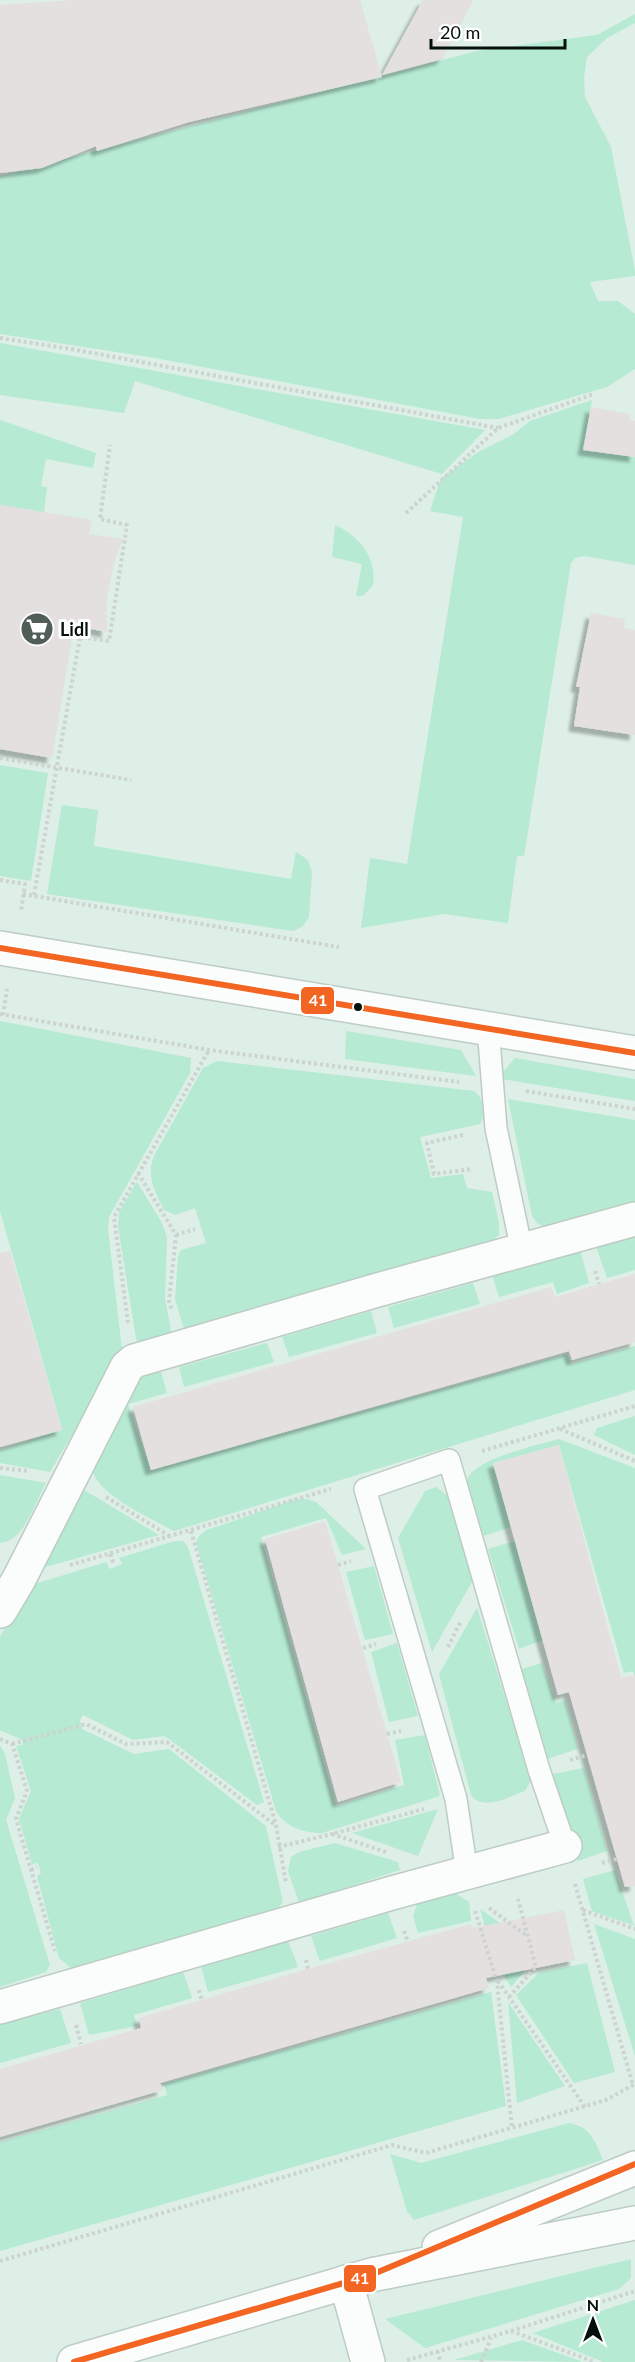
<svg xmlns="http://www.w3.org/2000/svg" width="635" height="2362" viewBox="0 0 635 2362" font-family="Lato,sans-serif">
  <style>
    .green { fill: #b6ead2 }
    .building { fill: #e4e0e0; filter: url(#shadow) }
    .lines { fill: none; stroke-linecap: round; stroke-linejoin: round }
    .service-casing { stroke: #bdccc4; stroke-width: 24 }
    .minor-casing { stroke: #bdccc4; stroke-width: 36 }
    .tertiary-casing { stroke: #bdccc4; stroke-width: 36 }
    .path { stroke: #cdd3d0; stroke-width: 4; stroke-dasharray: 3 3; stroke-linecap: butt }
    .service { stroke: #fafdfb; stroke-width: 21 }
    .minor { stroke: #fafdfb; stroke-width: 33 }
    .tertiary { stroke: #fafdfb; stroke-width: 33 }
    .bus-1-casing { stroke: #fff; stroke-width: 10 }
    .bus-1 { stroke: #f26522; stroke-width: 6 }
    .bus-dot { fill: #05100b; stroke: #fff; stroke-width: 2 }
    .labels { text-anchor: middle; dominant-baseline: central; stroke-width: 6; stroke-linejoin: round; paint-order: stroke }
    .poi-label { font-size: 18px; font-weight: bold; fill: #05100b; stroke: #fff; text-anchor: start }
    .line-badge { stroke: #fff; stroke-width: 2 }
    .badge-label { font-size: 16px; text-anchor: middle; font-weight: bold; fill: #fff }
  </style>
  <defs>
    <filter id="shadow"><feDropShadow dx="-5.5" dy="5.5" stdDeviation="1.5" flood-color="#0004"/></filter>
  </defs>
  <rect width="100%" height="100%" fill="#ddefe6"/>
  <path class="green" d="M635 14V23L607 38 587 57 584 77 585 97 611 147 635 271V276L590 282 598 301H618L635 314V369L607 387 499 419H480L155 358 0 334V176L477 51 597 35Z
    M0 343 485 430 442 474 135 381 124 413 0 395Z
    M592 400 584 450 635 457V565L585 556 575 558 571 563 524 856H517L508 923 444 914 361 928 370 858 407 864 463 517 430 511 441 478 480 451 514 434 530 421Z
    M0 420 96 453 93 468 46 459 41 486 47 487 44 512 0 505Z
    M335 525C358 535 377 557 373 585L363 596H356L362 564 332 557Z
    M0 765 48 773 31 881 0 876Z
    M62 805 98 810 94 846 291 879 296 852 308 860 312 872 309 917 303 926 293 931 47 894Z
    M0 1021 191 1058 190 1073 109 1217 108 1229 122 1350 50 1472 0 1463V1450L62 1429 0 1211Z
    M346 1031 461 1050 476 1076 345 1059Z
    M515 1058 635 1079V1101L502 1079V1073Z
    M217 1061 474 1091C484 1099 487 1112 480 1124L420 1137 431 1178 463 1174 467 1188 492 1192 499 1223V1235L490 1243 184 1329 175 1299 178 1256 181 1250 206 1243 195 1208 175 1215 164 1210C155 1191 145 1175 155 1154L203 1068Z
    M508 1099 635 1120V1204L545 1227 537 1223 532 1216Z
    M137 1182 162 1223 167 1237 165 1299 171 1330 170 1335 139 1343 136 1339 118 1226 119 1212Z
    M635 1235V1270L607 1278 596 1246Z
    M580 1250 589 1283 557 1294 553 1282 499 1297 493 1277Z
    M473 1283 480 1304 394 1328 388 1307Z
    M371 1311 377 1333 289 1357 282 1337Z
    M267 1343 274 1362 184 1387 179 1367Z
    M635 1346V1390L174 1531C151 1518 97 1495 92 1469L136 1377 161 1372 167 1393 128 1404 151 1470 567 1354 571 1364Z
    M635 1416V1455L594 1435 597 1428Z
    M559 1439 635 1468V1678L633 1671 624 1673 559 1445 493 1463 511 1527 484 1536 467 1481C471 1459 539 1445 559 1439Z
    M0 1475 46 1483C36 1501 23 1543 0 1543Z
    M79 1487 159 1535 35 1570Z
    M436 1487 448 1496 473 1580 432 1652 398 1538 425 1491Z
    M296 1499H306L316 1502 366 1549 342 1555 326 1518 261 1537 336 1806 404 1785 395 1740 425 1735 440 1796 322 1833C303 1833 286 1827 276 1811L196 1543 199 1536 207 1530Z
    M175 1541H183L188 1547 264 1802 257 1805 165 1736 133 1740 83 1715 80 1720 82 1729 134 1754 169 1749 266 1826 283 1902 275 1912 71 1968 59 1958 37 1876 41 1873 38 1863 32 1864 19 1819 31 1791 16 1746 23 1745 22 1740 0 1730V1637L28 1586 106 1562 110 1569 122 1564 119 1558Z
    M515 1541 543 1640 519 1649 488 1549Z
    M374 1566 393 1634 365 1640 346 1572Z
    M477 1608 531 1780 525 1791C510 1796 483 1812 471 1795L439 1674Z
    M397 1643 418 1716 389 1722 371 1652Z
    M542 1663 556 1703 565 1700 578 1749 547 1759 521 1669Z
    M0 1745 5 1754 15 1798 6 1820 50 1965 46 1972 0 1987Z
    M584 1768 607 1851 578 1861 553 1774Z
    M438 1809 418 1856 352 1833Z
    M335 1843 398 1862 400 1870 299 1903 288 1871 291 1857 299 1852Z
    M615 1870 633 1923 635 1926 592 1911 583 1879Z
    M440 1890 455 1893 469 1902 471 1921 418 1933 413 1916 418 1901Z
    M480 1909 523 1939 529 1966 511 1987 495 1963Z
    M388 1913 397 1938 320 1961 311 1936Z
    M594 1924 635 1939V2056Z
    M288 1941 298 1967 208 1992 201 1966Z
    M587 1963 615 2072 574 2083 516 1995 540 1972Z
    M183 1972 192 1998 134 2015 137 2026 89 2035 80 2003Z
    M491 1992 506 2106 0 2251V2142L167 2095 164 2084Z
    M508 2002 565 2086 517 2103Z
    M60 2009 71 2043 0 2063V2024Z
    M569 2123C591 2126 595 2142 603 2160L414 2220 407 2211 390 2154 421 2163Z
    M631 2259V2278L619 2289 425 2348 385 2319Z
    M635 2300V2362H603L533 2333Z
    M522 2340 583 2362 454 2360Z"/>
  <path class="building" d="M73 0H360L382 77 189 122 97 151 96 146 42 168 0 173V5Z
    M423 0H473L442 59 382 75Z
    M591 407 630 414 629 420 635 421V457L583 450Z
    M0 505 92 520 89 534 123 539 114 563 107 599V632L74 626 52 758 0 749Z
    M591 613 625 619 624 628 635 630V735L574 726 580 687H576Z
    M10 1251 62 1430 0 1447V1253Z
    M635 1274V1342L572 1360 569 1351 151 1470 133 1407 551 1287 555 1297Z
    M559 1445 621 1678 635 1675V1886L625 1887 569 1692 558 1695 493 1463Z
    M325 1521 401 1782 338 1802 265 1539Z
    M564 1910 575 1960 486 1978 489 1988 160 2083 163 2090 0 2137V2069L141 2028 139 2018 308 1969 471 1924 473 1928Z"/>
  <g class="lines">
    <defs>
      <path id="service" d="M488 1027 496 1128 522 1251
        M467 1873 456 1799 365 1489 449 1460 539 1770 565 1846"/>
      <path id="minor" d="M0 948 635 1053
        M0 1611 19 1579 127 1367 134 1361 374 1291 635 1219
        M0 2007 392 1893 565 1846
        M346 2282 368 2362"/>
      <path id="tertiary" d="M439 2247 635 2168
        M74 2362 371 2275 635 2223"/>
    </defs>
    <use href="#service" class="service-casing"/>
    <use href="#minor" class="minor-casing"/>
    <use href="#tertiary" class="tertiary-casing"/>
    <path class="path" d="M0 338 71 349 498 428
      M406 513 498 428 594 394
      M0 758 131 780
      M0 880 25 884 21 911
      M23 894 339 947
      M34 895 80 637 109 641 127 525 100 519 110 445
      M0 1014 209 1050 459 1082
      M3 1015 7 989
      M526 1091 635 1109
      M463 1135 427 1143 434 1174 472 1169
      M138 1173 176 1235 169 1301 172 1310
      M176 1235 195 1229
      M595 1271 599 1284
      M128 1323 114 1217 209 1050
      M560 1429 635 1461
      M482 1451 635 1406
      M0 1468 29 1471
      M106 1497 171 1537
      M191 1531 276 1825 286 1883
      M110 1554 114 1565
      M70 1565 331 1489
      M338 1565 351 1561
      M448 1647 461 1621
      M363 1648 376 1644
      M387 1734 401 1731
      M0 1739 12 1744 27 1791 16 1819 55 1951
      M12 1744 86 1724 126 1744 167 1742 275 1825
      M570 1760 587 1755
      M278 1847 332 1834
      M386 1852 332 1834 424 1809
      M602 1863 617 1859
      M31 1870 37 1867
      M575 1884 633 2085
      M489 1908 527 1936
      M583 1910 635 1929
      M475 1911 497 1982 512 2128
      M404 1931 408 1942
      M306 1960 308 1969
      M498 1981 585 2107
      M199 1990 202 2001
      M509 1997 536 1967 518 1899
      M76 2025 81 2044
      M0 2261 392 2145 426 2153 606 2100 635 2084
      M511 2331 595 2362
      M437 2351 441 2362
      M407 2360 511 2331 635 2291
      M481 2362 491 2338"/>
    <use href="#service" class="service"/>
    <use href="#minor" class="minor"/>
    <use href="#tertiary" class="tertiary"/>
    <defs>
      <path id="bus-1" d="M0 948 635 1053
        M74 2362 371 2275 635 2164"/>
    </defs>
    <use href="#bus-1" class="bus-1-casing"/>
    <use href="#bus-1" class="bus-1"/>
  </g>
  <defs>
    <symbol id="supermarket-disc" viewBox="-11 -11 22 22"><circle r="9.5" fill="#515e58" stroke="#fff"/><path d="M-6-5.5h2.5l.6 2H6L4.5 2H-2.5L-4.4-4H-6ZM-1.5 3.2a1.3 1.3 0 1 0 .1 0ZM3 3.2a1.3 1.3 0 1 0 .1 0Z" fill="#fff"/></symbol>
  </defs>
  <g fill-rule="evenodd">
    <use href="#supermarket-disc" x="18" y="610" width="38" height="38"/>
  </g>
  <circle class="bus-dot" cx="358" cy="1007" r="5"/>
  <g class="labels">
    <g class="poi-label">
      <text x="60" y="629">Lidl</text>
    </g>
  </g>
  <g class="line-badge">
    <rect x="300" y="986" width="35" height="29" rx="6" fill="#f26522"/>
    <rect x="343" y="2264" width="34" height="29" rx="6" fill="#f26522"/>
  </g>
  <g class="badge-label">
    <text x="318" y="1006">41</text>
    <text x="360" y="2284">41</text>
  </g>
  <g transform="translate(593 2320)" stroke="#ffffff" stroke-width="4.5" paint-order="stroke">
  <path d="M0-4.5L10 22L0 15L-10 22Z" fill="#05100b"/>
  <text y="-9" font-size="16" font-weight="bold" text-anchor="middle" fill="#05100b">N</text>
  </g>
  <path d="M431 39v9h134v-9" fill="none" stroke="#05100b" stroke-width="3"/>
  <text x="440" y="39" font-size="18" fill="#05100b" stroke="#ffffff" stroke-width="4.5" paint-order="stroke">20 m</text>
</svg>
